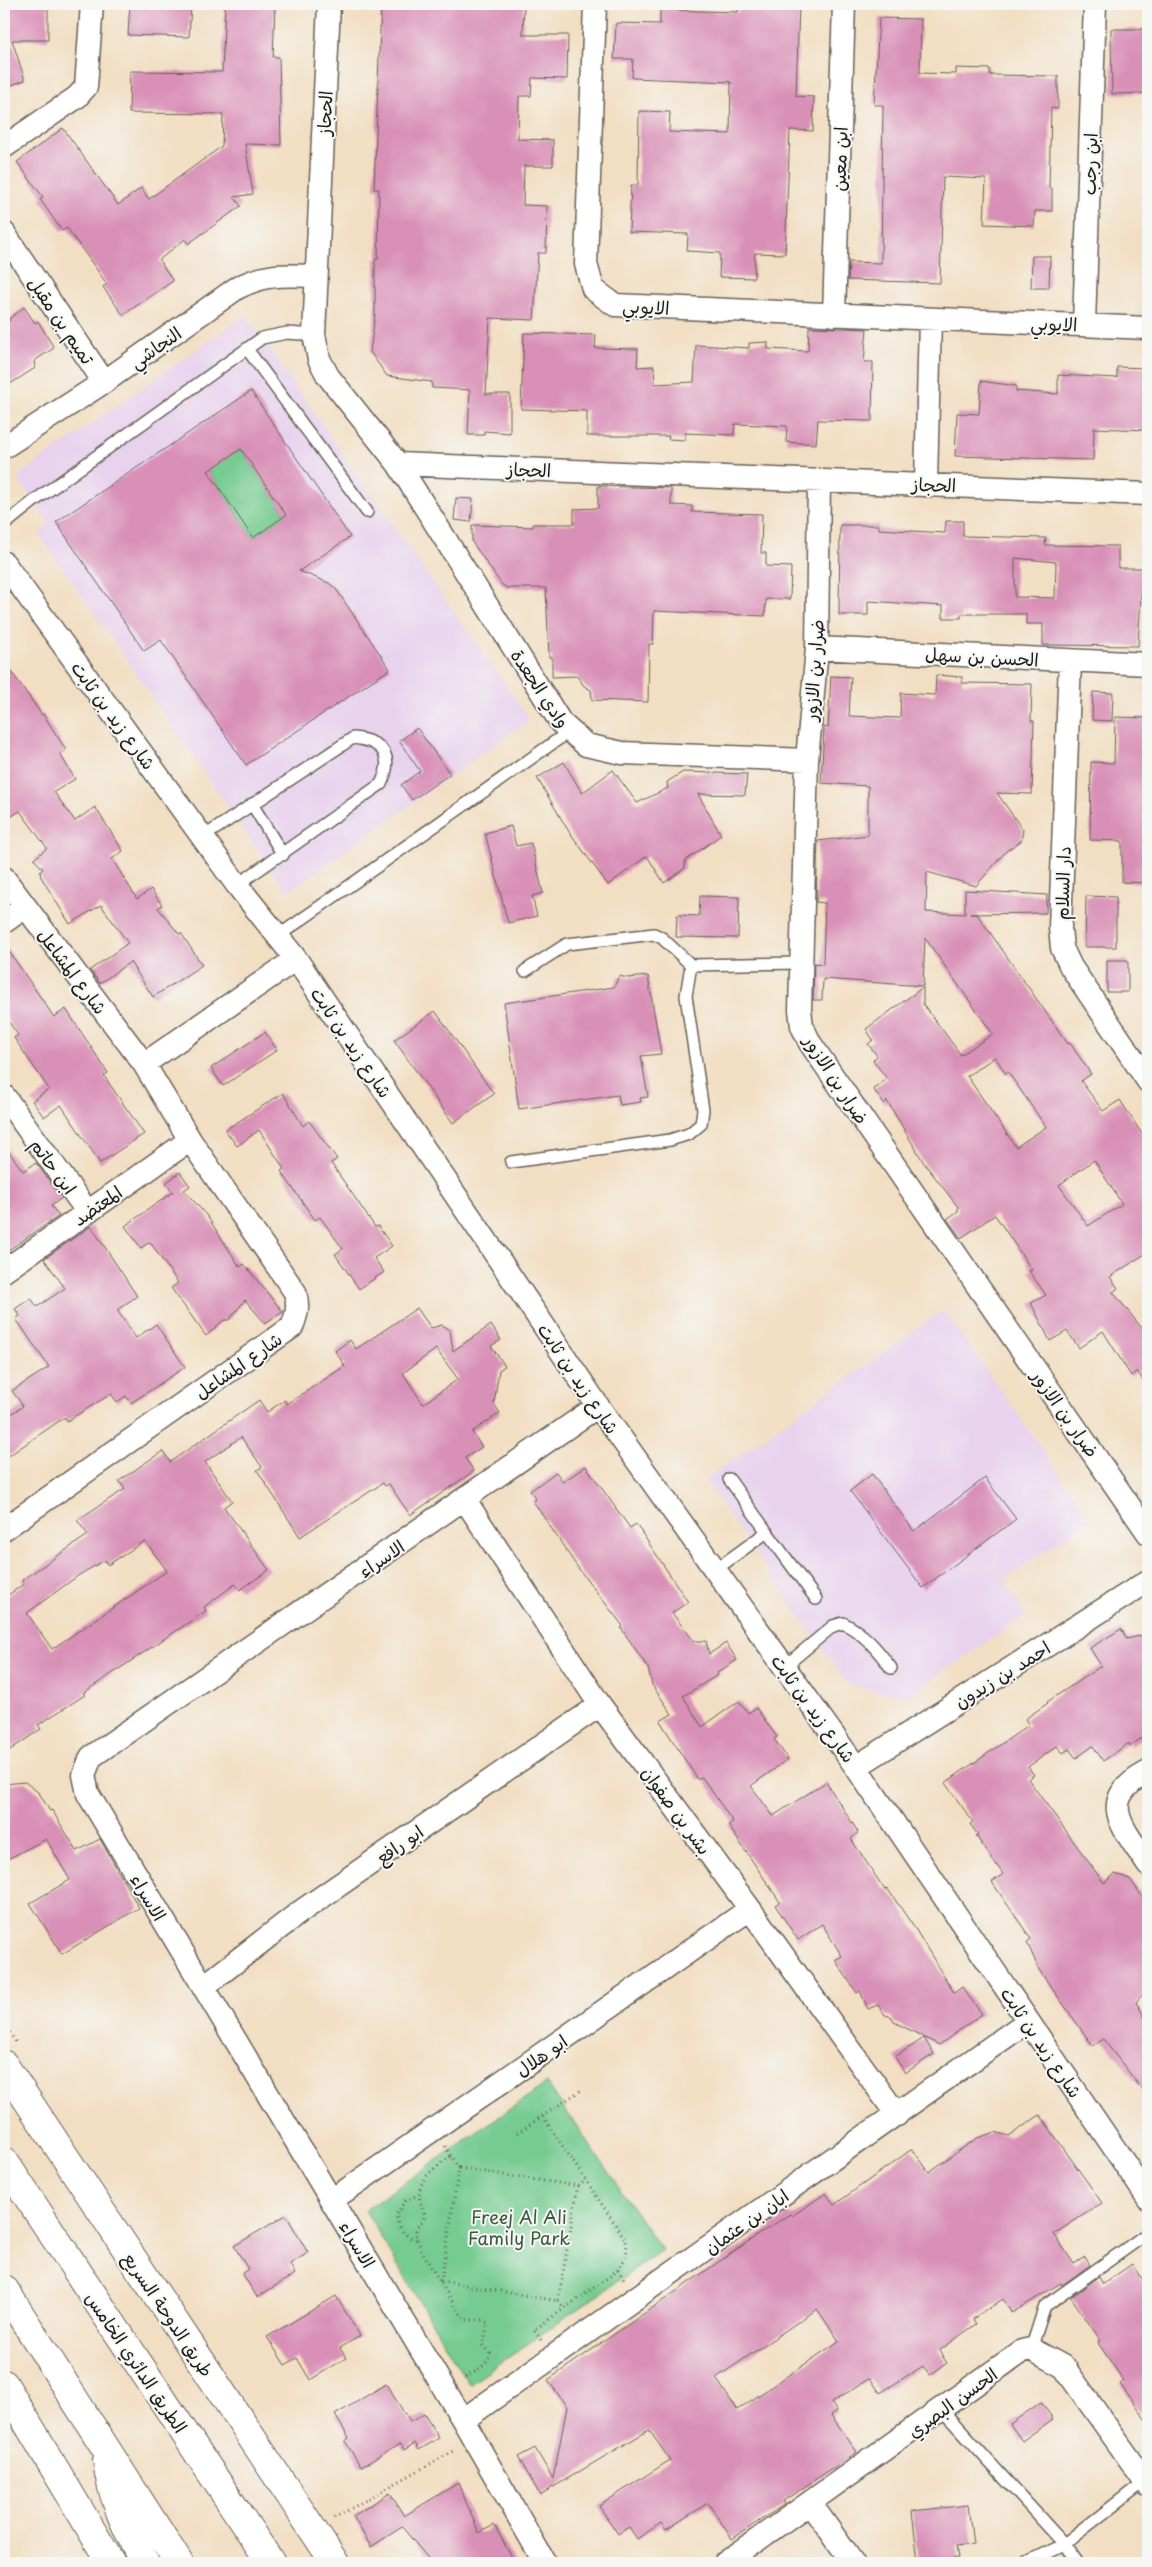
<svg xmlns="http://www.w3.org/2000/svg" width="1152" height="2567" viewBox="0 0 1152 2567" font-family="'Playpen Sans','Playpen Sans Arabic',sans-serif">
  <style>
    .built { fill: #e8d2ee }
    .green { fill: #75cb90; stroke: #487456 }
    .building { fill: #d990b7; fill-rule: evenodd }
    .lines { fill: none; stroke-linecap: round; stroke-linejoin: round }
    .lane-casing { stroke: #676056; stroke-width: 14 }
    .street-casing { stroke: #676056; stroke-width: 25 }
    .secondary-casing { stroke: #676056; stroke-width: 30 }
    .highway-casing { stroke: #676056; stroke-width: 30 }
    .path { stroke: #676056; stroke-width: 3; stroke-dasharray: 1 4; stroke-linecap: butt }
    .lane { stroke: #fff; stroke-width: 11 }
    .street { stroke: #fff; stroke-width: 22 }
    .secondary { stroke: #fff; stroke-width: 28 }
    .highway { stroke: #fff; stroke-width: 28 }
    .labels { text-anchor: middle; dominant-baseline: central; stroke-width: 4; stroke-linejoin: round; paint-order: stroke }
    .street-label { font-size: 18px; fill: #1c1c1c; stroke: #f6f6f2 }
    .park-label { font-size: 18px; fill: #3b5945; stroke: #f6f6f2 }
  </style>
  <rect width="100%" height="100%" fill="#f6f6f2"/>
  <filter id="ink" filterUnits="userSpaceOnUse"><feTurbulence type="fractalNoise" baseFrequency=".02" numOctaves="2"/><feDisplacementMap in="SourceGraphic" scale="10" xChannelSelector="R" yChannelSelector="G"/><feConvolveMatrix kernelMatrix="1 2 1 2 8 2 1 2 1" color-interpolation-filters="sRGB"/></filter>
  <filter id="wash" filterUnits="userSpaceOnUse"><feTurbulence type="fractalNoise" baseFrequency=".0096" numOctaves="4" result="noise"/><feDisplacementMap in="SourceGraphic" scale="20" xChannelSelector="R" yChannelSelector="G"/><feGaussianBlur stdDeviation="1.12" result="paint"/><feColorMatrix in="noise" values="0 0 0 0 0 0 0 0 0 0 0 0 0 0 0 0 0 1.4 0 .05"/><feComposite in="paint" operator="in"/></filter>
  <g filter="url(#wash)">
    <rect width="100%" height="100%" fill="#f2dec2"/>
    <path class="built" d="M245 315 530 720 287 892 39 534 49 525 17 477Z
      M944 1310 1091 1519 1004 1580 1026 1615 906 1697 848 1685 704 1480Z"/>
    <path class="green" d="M241 449 286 515 253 538 208 471Z
      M547 2083 662 2250 469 2385 365 2210Z"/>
    <g id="blocks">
      <path class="building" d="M4 4H48V40H12L25 80 4 88Z
        M130 4H191L189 37 128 35Z
        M225 4 275 7 273 57H279L281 145 245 144 253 194 234 197 241 206 188 244 185 239 159 260 173 281 123 315 103 287 107 284 67 228 62 231 40 199 43 197 17 162 63 128 118 205 141 188 149 199 222 146 223 114 129 113 130 71 222 72Z
        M381 4H524L523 35H568L567 79 532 78 531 96H519L518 139 553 140V166H524L523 205 547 206 546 253H538L534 320 490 318 486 394H510V433L484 431V435H468L470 390 432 388V382L387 376 370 352 375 315V259H378L379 189H374Z
        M739 4H799L796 96 814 97 813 131 790 130 785 254 755 253 754 278 719 277 720 253 687 251 688 234 629 232 631 185 638 186 639 111 670 112 669 132 730 134 731 82 632 78 633 59H614L616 23 660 24V10L738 12Z
        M879 18 921 19 920 73 956 74V68L990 69V75L1058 76V109L1051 108 1049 188H1052V211H1035L1034 226 984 224 986 179 943 177 940 283 848 280 849 262 881 263 883 105H874Z
        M1111 29H1148V93L1112 94Z
        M1032 256H1050L1049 288H1031Z
        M24 307 35 323 38 321 54 348 34 361 35 368 4 388V326L10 320 9 319Z
        M809 327 867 329 864 362H873L872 421 818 420 816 444 786 442 787 426 735 424 734 435 685 433V440L668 439 669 436H587V411L521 409 524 333 596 335 595 348 638 349 637 367 654 366 655 384 694 382 696 345 749 348V343L768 342V349L808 351Z
        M1117 367 1148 368V430L1094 428 1093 460 955 456 957 413 979 414 981 381 1016 386V391L1058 394V375L1117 378Z
        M251 391 350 537 299 571 329 583 336 589 390 669 246 765 161 640 144 651 56 522ZM241 449 286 515 253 538 208 471Z
        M598 486 671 488V505L692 506V512L762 514 761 553H766V566L791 567 790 599H766L765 616 654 611 653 644H649L648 702 592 700 591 690 584 686 577 676 552 677V657H549L546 588H507L502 585 472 542V525L533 527V524H574V509L598 508Z
        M456 498 473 499 471 522 454 520Z
        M946 521H963V536L1046 538 1045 545 1118 546V568H1148V595H1141L1138 646 1043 645V624H1026V614H961V618H943V606L868 601V615H839L840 525H879V529L945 533ZM1015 558 1056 562 1055 598 1015 597Z
        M4 661 42 715 43 714 66 750 60 754 75 779 54 792 75 821 95 807 123 851 112 859 137 899 151 889 162 905 158 908 179 934 181 933 202 965 153 997 130 962 100 983 90 970 128 943 101 905 70 924 41 877 40 872 43 869 34 859 47 848 20 811 4 821Z
        M936 675 962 677V683L1032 684 1031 721H1034L1032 794 997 793 1023 830 1021 841 1006 851 976 886 927 872 926 912 965 914V890L1047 895 1046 913 970 914H977L1068 1044 1070 1043 1091 1074 1081 1081 1103 1111 1120 1100 1142 1134 1148 1131V1252L1110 1277 1118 1288 1113 1292 1148 1336V1388L1137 1371 1131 1376 1103 1331 1079 1348 1067 1331 1050 1341 1031 1303 1046 1295 1029 1271 1032 1270 995 1215 961 1238 947 1219 958 1211V1207L924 1163 887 1101 884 1104 873 1089 887 1079 873 1060 877 1056 868 1044 873 1040 866 1029 923 987V1004L961 1055 993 1034 925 938 923 986 823 979 822 1000H813L814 963 823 964 825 903 816 902 818 841 868 835V786L821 783 824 727 828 728 831 676 851 677 849 716 900 718 901 693 935 695ZM995 1057 1006 1074 1008 1072 1046 1127 1016 1147 967 1076ZM1094 1160 1122 1204 1088 1226 1059 1185Z
        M1093 692 1113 693 1112 721 1092 720Z
        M1115 717 1148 718V883L1122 882V841L1090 840 1091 762 1114 763Z
        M417 728 450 774 412 800 401 785 420 771 399 741Z
        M564 762 582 793 613 770 637 803 668 788 667 782 683 772 747 774 745 795 698 794 721 835 685 861V868L664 883 647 856 608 885 568 830 537 778Z
        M511 826 516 846 531 843 543 893 532 896 537 916 508 923 485 833Z
        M700 896 739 897 738 938 676 937 677 915 699 916Z
        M1086 896 1116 897V947H1085Z
        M4 944 54 1017 66 1009 108 1073 104 1076 144 1134 100 1163 61 1105 44 1117 32 1101 49 1089 14 1038 18 1035 4 1015Z
        M1107 960H1128V992H1107Z
        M619 976 628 978 648 976 661 1054 641 1056 648 1097 640 1098 641 1102 620 1105 618 1095 519 1109 504 1003 614 987Z
        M435 1011 494 1094 453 1123 394 1040Z
        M265 1032 277 1050 223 1086 211 1068Z
        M283 1093 303 1126 309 1121 337 1159 331 1163 375 1227 378 1226 392 1246 374 1258 384 1272 359 1289 335 1254 343 1249 320 1217 315 1220 281 1171 284 1169 259 1130 237 1146 225 1130Z
        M4 1145 23 1171 36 1163 62 1198 51 1206 59 1216 4 1253Z
        M180 1172 190 1186 184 1190 207 1216 240 1267 244 1264 283 1312 265 1323 245 1300 229 1320H224L206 1336 171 1288 178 1283 150 1242 141 1248 125 1226 173 1192 166 1183Z
        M91 1226 137 1296 117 1310 136 1338 156 1324 185 1367 131 1403 126 1396 117 1402 111 1394 67 1421 65 1417 4 1459V1419L23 1406 12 1391 49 1367 16 1319 20 1316 15 1309 31 1298 37 1307 65 1288 44 1259Z
        M417 1308 431 1328 442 1325 450 1330 453 1351 491 1325 501 1340 491 1346 505 1366 499 1370 494 1404 500 1413 472 1432 482 1447 465 1458 474 1471 410 1515 389 1484 385 1486 383 1483 300 1537 257 1470 262 1467 241 1437 205 1462 232 1501 224 1507 269 1570 240 1590 235 1584 204 1607 206 1611 83 1693 85 1695 38 1725 41 1729 4 1754V1598L24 1584 22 1580 88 1535 77 1520 125 1489 119 1481 142 1465 163 1451 170 1462 259 1400 267 1412 285 1400 287 1404 345 1366 335 1351 350 1340 356 1349ZM436 1349 458 1379 423 1404 403 1373ZM145 1541 167 1571 52 1649 27 1613 79 1575 105 1560 108 1565Z
        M586 1466 630 1528 636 1524 688 1602 672 1613 694 1641H706L709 1654 726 1643 737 1660 717 1673 718 1675 683 1696 702 1727 739 1701 748 1713 756 1708 777 1737 774 1739 788 1759 751 1786 773 1816 826 1782 858 1832 851 1839 885 1890 887 1888 916 1930 954 1993 962 1987 982 2014 939 2045 894 2022 892 2017 885 2015 878 2005 868 2009 860 1991 857 1993 835 1960 842 1956 822 1924 798 1940 775 1905 780 1902 728 1825 733 1822 702 1777 698 1780 660 1721 672 1714 652 1685 648 1668 621 1628 623 1626 578 1568 533 1501 536 1499 530 1491 556 1472 563 1482Z
        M872 1474 914 1531 985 1478 1016 1519 923 1588 850 1491Z
        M1121 1629 1127 1639 1148 1634V1734L1130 1746 1129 1743 1103 1761 1093 1746 1076 1758 1069 1749 1063 1753 1057 1746 1028 1767 1034 1775 1028 1779 1104 1883 1115 1874 1130 1879 1148 1905V1988L1136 2002 1148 2023V2097L1103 2039 1093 2046 1039 1970 1027 1942 1031 1939 992 1882 1003 1874 976 1836 978 1835 970 1824 973 1822 945 1783 1029 1725 1025 1719 1048 1703 1047 1702 1101 1666 1090 1648Z
        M25 1782 39 1793 50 1811 52 1810 77 1851 100 1839 139 1908 62 1954 30 1903 70 1880 46 1839 4 1861V1784Z
        M924 2038 934 2054 905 2073 895 2057Z
        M1040 2115 1102 2203 1054 2234 1074 2264 1085 2257 1090 2265 1062 2285 1061 2283 1012 2313 1003 2299 973 2319 976 2324 939 2351 947 2363 930 2375 923 2366 880 2393 870 2378 831 2403 837 2411 831 2415 857 2452 783 2501 785 2504 732 2539 708 2503 666 2530 661 2523 637 2539 629 2527 618 2534 599 2506 670 2460 649 2430 540 2495 518 2457 535 2448 553 2479 567 2407 548 2380 762 2232 790 2214 792 2216 826 2193 834 2205 912 2149 929 2172 977 2138 995 2132 1009 2136ZM817 2309 839 2341 737 2410 716 2378Z
        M286 2215 308 2253 290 2264 295 2274 257 2297 242 2273 248 2269 234 2246Z
        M1132 2264 1148 2287V2423L1120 2384 1124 2381 1098 2343 1101 2341 1071 2297 1099 2277 1103 2284Z
        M336 2296 360 2336 340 2348 346 2358 310 2380 297 2358 285 2365 267 2337Z
        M386 2384 410 2422 424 2414 439 2438 419 2450 415 2443 404 2450 400 2444 361 2467 345 2441 349 2438 335 2415Z
        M1041 2402 1053 2419 1022 2441 1010 2424Z
        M458 2483 479 2533 494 2525 515 2563H432L402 2527 371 2547 353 2516 390 2493 404 2516Z
        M968 2505 973 2544 956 2546 958 2558 918 2562 912 2511Z"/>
    </g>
  </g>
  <g filter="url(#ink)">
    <use href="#blocks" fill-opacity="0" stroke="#676056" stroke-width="1"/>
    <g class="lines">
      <defs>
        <path id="lane" d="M247 349 367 512
          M4 525 34 501 262 338 287 333 314 335
          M252 804 283 855
          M203 837 353 738C382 741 395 755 381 784L237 885
          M278 936 570 731
          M525 971 567 944 654 934 662 938 691 965 801 963
          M511 1162 670 1140 689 1134 701 1124 703 1110 686 996 691 965
          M767 1532 816 1599
          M715 1570 767 1532 729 1479
          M784 1667 833 1626 843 1623C865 1634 877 1649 891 1668
          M1031 2349 1045 2306 1148 2233
          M942 2410 1064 2544 1145 2481
          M1025 2563 1064 2544 1078 2563"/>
        <path id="street" d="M329 4 314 335 319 359 328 376 398 464 561 723 586 745 622 753 807 760
          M595 4 586 264 593 289 615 305 1148 328
          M4 147 77 97 86 87 92 4
          M4 233 104 382
          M834 315 844 4
          M1084 324 1095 4
          M4 447 104 382 237 288C267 273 283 275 315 276
          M398 464 1148 494
          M819 480 817 648 807 760 800 1010 802 1026 810 1043 1148 1533
          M926 483 930 319
          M4 563 237 885 296 959 598 1406 856 1767 1148 2198
          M817 648 1148 664
          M1070 661 1060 928 1062 948 1071 967 1148 1081
          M4 878 144 1064 190 1140 295 1292C299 1306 297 1314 292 1327L4 1529
          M4 922 25 907
          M144 1064 296 959
          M4 1096 87 1211
          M4 1271 190 1140
          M465 1500 600 1705 750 1909 897 2115
          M856 1767 1148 1581
          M1148 1772C1094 1800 1124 1828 1148 1865
          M203 1987 300 1912 600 1705
          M332 2200 750 1909
          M463 2420 1028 2021
          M811 2504 853 2563
          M545 2563 463 2420 88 1794 84 1775 91 1757 598 1406
          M725 2563 1022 2351 1031 2349 1064 2367 1148 2485"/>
        <path id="secondary" d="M4 2065 335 2563
          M4 2384 111 2563"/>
        <path id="highway" d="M4 2161 271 2563
          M4 2289 179 2563
          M107 2460C111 2498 127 2530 145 2563"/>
      </defs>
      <use href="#lane" class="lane-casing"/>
      <use href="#street" class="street-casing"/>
      <use href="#secondary" class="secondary-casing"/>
      <use href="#highway" class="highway-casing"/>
      <path class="path" d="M4 2024 17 2044
        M517 2133 583 2089
        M445 2146 451 2156
        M459 2168 578 2186 558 2301 441 2281Z
        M459 2168 451 2156C428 2173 410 2183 425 2214 424 2222 417 2225 416 2231 413 2243 455 2305 463 2318L466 2320H482L488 2323 483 2345 490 2353C489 2366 473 2372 463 2379
        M578 2186 586 2181
        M416 2239C405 2238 397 2226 396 2215L405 2201 418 2195
        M618 2269 624 2279
        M558 2301 564 2308
        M541 2340 534 2330 613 2274C623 2263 629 2256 626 2240L543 2117
        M334 2518 455 2450"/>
      <use href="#lane" class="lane"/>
      <use href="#street" class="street"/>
      <use href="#secondary" class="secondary"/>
      <use href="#highway" class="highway"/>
    </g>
  </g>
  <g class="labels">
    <g class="street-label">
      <text transform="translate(324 113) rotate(-87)">الحجاز</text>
      <text transform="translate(839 159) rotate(-88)">ابن معين</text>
      <text transform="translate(1089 164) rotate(-88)">ابن رجب</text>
      <text transform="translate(646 306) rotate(3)">الايوبي</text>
      <text transform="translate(62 320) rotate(56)">تميم بن مقبل</text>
      <text transform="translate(1054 323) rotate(2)">الايوبي</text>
      <text transform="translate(155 347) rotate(-35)">النجاشي</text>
      <text transform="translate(529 469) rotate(2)">الحجاز</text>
      <text transform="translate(934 484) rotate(2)">الحجاز</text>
      <text transform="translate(982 656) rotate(3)">الحسن بن سهل</text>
      <text transform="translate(813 670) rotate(-86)">ضرار بن الازور</text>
      <text transform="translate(541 688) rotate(56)">وادي الجعدة</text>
      <text transform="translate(114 715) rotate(54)">شارع زيد بن ثابت</text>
      <text transform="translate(1062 883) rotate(-88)">دار السلام</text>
      <text transform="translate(73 971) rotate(53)">شارع المشاعل</text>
      <text transform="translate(352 1042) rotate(56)">شارع زيد بن ثابت</text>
      <text transform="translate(837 1079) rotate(57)">ضرار بن الازور</text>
      <text transform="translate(54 1166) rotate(54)">ابن حاتم</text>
      <text transform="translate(97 1205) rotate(-35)">المعتضد</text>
      <text transform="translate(238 1365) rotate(-35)">شارع المشاعل</text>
      <text transform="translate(579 1378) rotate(56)">شارع زيد بن ثابت</text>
      <text transform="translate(1066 1413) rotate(55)">ضرار بن الازور</text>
      <text transform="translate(381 1558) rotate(-34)">الاسراء</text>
      <text transform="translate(1002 1674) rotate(-32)">احمد بن زيدون</text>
      <text transform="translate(814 1708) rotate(54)">شارع زيد بن ثابت</text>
      <text transform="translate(677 1810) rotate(54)">بشر بن صفوان</text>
      <text transform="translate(399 1844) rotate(-35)">ابو رافع</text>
      <text transform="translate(149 1897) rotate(59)">الاسراء</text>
      <text transform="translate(1042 2042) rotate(56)">شارع زيد بن ثابت</text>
      <text transform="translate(541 2055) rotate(-35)">ابو هلال</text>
      <text transform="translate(746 2221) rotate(-35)">ابان بن عثمان</text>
      <text transform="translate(358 2244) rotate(59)">الاسراء</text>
      <text transform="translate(169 2314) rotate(56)">طريق الدوحة السريع</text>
      <text transform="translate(137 2362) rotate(56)">الطريق الدائري الخامس</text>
      <text transform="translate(952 2402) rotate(-36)">الحسن البصري</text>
    </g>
    <g class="park-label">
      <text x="519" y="2216">Freej Al Ali<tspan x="519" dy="21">Family Park</tspan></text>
    </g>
  </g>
  <rect width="1152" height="2567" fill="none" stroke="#f6f6f2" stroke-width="20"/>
</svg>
